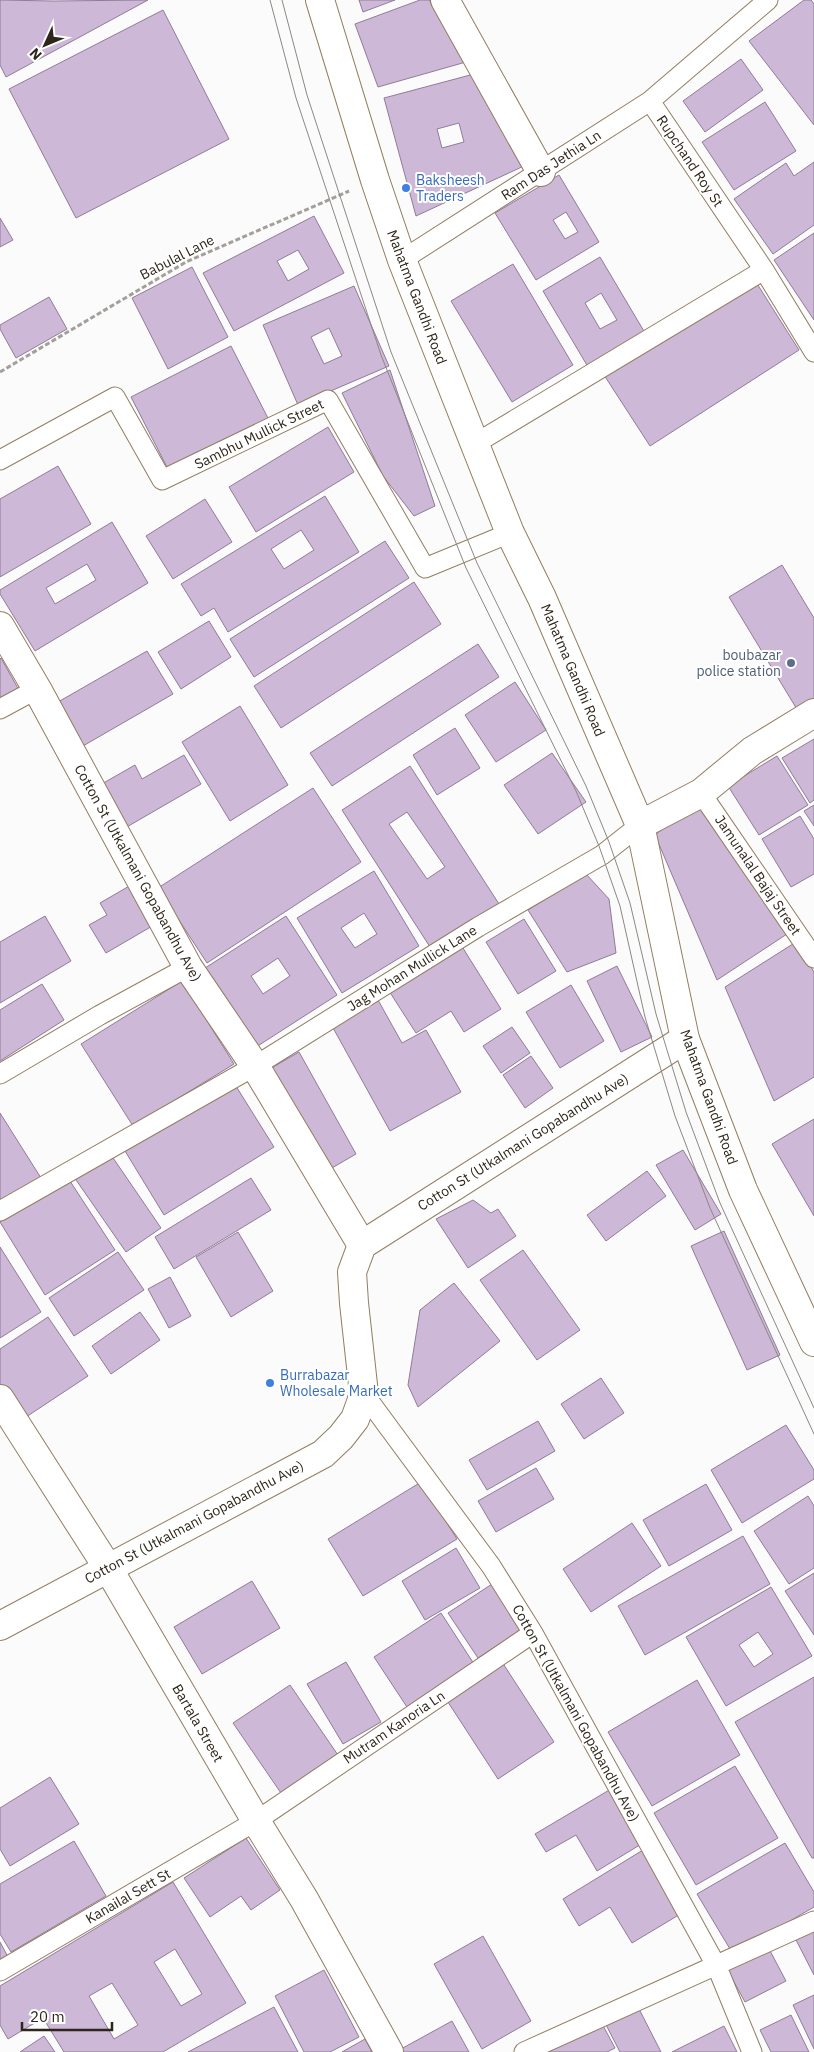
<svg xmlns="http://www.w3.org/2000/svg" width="814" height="2052" viewBox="0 0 814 2052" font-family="'IBM Plex Sans',sans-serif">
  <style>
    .building { fill: #cdb8d7; stroke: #907c99; fill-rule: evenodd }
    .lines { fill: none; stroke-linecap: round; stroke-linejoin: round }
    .service-casing { stroke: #927e61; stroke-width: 21 }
    .minor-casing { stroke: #927e61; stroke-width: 30 }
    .tertiary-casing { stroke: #927e61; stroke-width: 30 }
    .secondary-casing { stroke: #927e61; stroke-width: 30 }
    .primary-casing { stroke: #927e61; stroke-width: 30 }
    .path { stroke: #a39f9a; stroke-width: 3; stroke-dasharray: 5 2.5; stroke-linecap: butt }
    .service { stroke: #fff; stroke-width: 19 }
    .minor { stroke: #fff; stroke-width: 28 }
    .tertiary { stroke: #fff; stroke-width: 28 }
    .secondary { stroke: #fff; stroke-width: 28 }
    .primary { stroke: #fff; stroke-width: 28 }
    .tram { stroke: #8c8882; stroke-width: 1 }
    .shop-dot { fill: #3f7fe0; stroke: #fff; stroke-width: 2 }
    .service-dot { fill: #5c6f8a; stroke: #fff; stroke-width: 2 }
    .labels { text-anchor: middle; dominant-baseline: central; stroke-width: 4; stroke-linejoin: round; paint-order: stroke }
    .street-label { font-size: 14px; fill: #2e261a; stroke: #fff }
    .shop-label { font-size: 14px; fill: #366cbe; stroke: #fff; text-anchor: start }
    .service-label { font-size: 14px; fill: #4e5e75; stroke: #fff; text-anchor: end }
  </style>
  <rect width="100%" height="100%" fill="#fbfbfb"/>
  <path class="building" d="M0 0 53 1 148 0 6 77 0 65Z
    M359 0H395L363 12Z
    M420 0H429L466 62 378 87 355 24Z
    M804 0H811L814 4V125L749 41Z
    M163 10 229 139 76 218 9 89Z
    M741 59 763 90 705 132 683 101Z
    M474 74 526 165 416 216 384 98ZM459 123 464 142 442 148 437 129Z
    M765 102 796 151 734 190 702 142Z
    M814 162V225L773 254 734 199 786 163 794 176Z
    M559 175 599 242 536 280 495 213ZM566 212 578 232 565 239 553 220Z
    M314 216 344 273 234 331 203 273ZM298 250 309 269 288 281 277 261Z
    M0 218 13 240 0 247Z
    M814 233V320L774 260Z
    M600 257 648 338 591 372 543 291ZM601 293 617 320 600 329 585 303Z
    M513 264 573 365 512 402 451 301Z
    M192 267 228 337 168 369 132 298Z
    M754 279 799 350 650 446 604 375Z
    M354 286 389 366 298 405 263 325ZM329 328 342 356 324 364 311 337Z
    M49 297 67 329 16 358 0 329V325Z
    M231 346 270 422 170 473 131 397Z
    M390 370 435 506 414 516 383 476 342 393Z
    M328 427 354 472 256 532 229 487Z
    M58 466 91 524 0 577V499Z
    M325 496 359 552 228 632 214 608 201 616 181 584ZM301 530 314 550 284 569 271 549Z
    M205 499 232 542 173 579 146 536Z
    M112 522 148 583 35 651 0 594V590ZM87 564 96 580 55 604 46 588Z
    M385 541 409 578 254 677 230 639Z
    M782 565 814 618V708L801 716 729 597Z
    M414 582 441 624 281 728 254 686Z
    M209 621 231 657 181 689 158 652Z
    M478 644 499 677 332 786 310 753Z
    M147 651 173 694 76 750 51 706Z
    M1 658 20 692 0 703V659Z
    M515 682 546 730 496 762 465 715Z
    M240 706 288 785 230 821 182 742Z
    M455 728 480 768 437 795 413 755Z
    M814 739V800L810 803 782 758Z
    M552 753 586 802 538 834 504 785Z
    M184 755 201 784 125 828 100 785 135 765 142 779Z
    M777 756 808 805 759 835 728 786Z
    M410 766 499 904 430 947 342 810ZM407 812 445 867 427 879 389 824Z
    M313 788 361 862 207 963 158 888Z
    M700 800 787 934 717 980 655 835Z
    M814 805V826L804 811Z
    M800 816 814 839V874L791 887 762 839Z
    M374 871 419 946 342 993 297 918ZM364 913 377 934 355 948 341 928Z
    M586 874 609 899 616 953 567 972 528 910Z
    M131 885 154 925 106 953 89 925 107 915 100 903Z
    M45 916 71 961 0 1003V942Z
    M286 916 337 995 253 1049 202 970ZM278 958 290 976 263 994 251 976Z
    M524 919 556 971 518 994 486 942Z
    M796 942 814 972V1077L774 1101 725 987Z
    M461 945 501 1009 464 1032 451 1011 416 1033 389 991Z
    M617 966 652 1037 621 1052 587 981Z
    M182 981 234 1064 133 1126 81 1044Z
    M42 984 64 1020 0 1061V1010Z
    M571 985 604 1041 560 1068 526 1012Z
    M378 1000 402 1043 426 1030 461 1092 390 1131 332 1026Z
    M512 1027 530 1053 501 1073 483 1046Z
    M299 1052 356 1154 325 1172 268 1070Z
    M531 1056 553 1088 525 1108 503 1075Z
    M234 1083 274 1147 164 1215 125 1151Z
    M0 1113 41 1178 0 1204Z
    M814 1119V1216L772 1144Z
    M683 1150 721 1214 695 1230 656 1165Z
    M109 1152 161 1228 126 1252 74 1177Z
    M647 1171 666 1196 606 1241 587 1215Z
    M68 1178 115 1250 45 1295 0 1222Z
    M251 1178 271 1210 174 1269 155 1237Z
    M473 1200 491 1213 498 1209 516 1236 468 1268 436 1219Z
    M724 1231 780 1355 747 1370 691 1246Z
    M238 1232 273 1291 231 1317 196 1257Z
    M0 1247 41 1312 0 1338Z
    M523 1250 580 1330 537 1360 480 1280Z
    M118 1252 144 1290 74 1336 49 1298Z
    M170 1277 191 1316 169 1328 148 1289Z
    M454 1283 500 1341 418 1407 408 1385 420 1310Z
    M140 1312 160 1340 111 1374 92 1346Z
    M48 1317 88 1376 23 1419 0 1384V1349Z
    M601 1378 624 1413 584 1439 561 1404Z
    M538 1421 555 1451 487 1490 469 1460Z
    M786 1425 814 1470V1479L742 1523 711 1470Z
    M536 1468 554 1499 496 1532 478 1501Z
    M421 1482 457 1539 363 1596 328 1539Z
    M706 1484 732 1530 669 1566 643 1520Z
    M808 1496 814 1506V1568L789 1584 754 1531Z
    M632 1523 661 1566 591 1612 563 1569Z
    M743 1536 770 1584 645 1655 618 1606Z
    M456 1548 480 1588 425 1620 402 1581Z
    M814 1573V1635L785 1591Z
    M252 1581 280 1628 202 1674 174 1627Z
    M492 1584 522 1629 478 1658 448 1613Z
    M771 1587 812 1656 726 1706 686 1637ZM758 1632 773 1654 754 1667 739 1645Z
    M441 1613 474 1664 407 1707 374 1657Z
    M346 1662 381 1722 343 1744 307 1684Z
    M502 1662 554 1742 498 1779 446 1699Z
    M814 1677V1858H812L735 1722Z
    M697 1680 740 1755 652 1806 608 1732Z
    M290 1685 340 1758 283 1796 233 1723Z
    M735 1766 778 1838 696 1885 654 1813Z
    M50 1777 79 1824 10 1866 0 1849V1808Z
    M611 1789 643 1843 597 1871 576 1835 546 1852 535 1834Z
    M246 1838 280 1890 251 1910 241 1896 210 1917 184 1878Z
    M74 1841 106 1896 11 1952 0 1934V1884Z
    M785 1843 814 1892V1907L733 1954 697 1894Z
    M643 1850 682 1913 632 1943 610 1907 579 1926 563 1899Z
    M173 1882 246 2003 163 2052H64L43 2018 8 2039 0 2025V1986ZM175 1949 202 1994 181 2006 154 1962ZM112 1983 138 2025 114 2039 89 1996Z
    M814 1927V1975L794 1936Z
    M483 1936 531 2021 482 2049 434 1964Z
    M0 1942 8 1957 0 1961Z
    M768 1947 786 1981 745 2002 727 1969Z
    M324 1970 359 2037 330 2052H304L275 1996Z
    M814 1995V2049L793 2005Z
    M637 2005 661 2052H620L604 2021Z
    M274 2007 298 2052H188Z
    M791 2015 809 2052H771L760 2030Z
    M600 2020 615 2048 607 2052H547L545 2048Z
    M452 2021 469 2052H403L401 2049Z
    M724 2026 737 2052H672Z
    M44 2036 55 2052H20Z
    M365 2039 372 2052H342Z"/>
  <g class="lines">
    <defs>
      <path id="service" d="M768 0 650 101 764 270 814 352
        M402 260 650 101
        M473 445 764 270
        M0 460 115 397 162 480 328 400 425 568 510 533
        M0 709 37 689
        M701 793 814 958
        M0 1074 100 1015 188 967
        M0 1211 255 1066 478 927 602 855 640 825
        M364 1394 491 1566 533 1633 717 1967 752 2052
        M0 1971 256 1821 533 1633
        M524 2052 814 1921"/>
      <path id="minor" d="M445 0 541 172"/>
      <path id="tertiary" d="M0 626 37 689 188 967 255 1066 362 1245
        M640 825 701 793 752 751 814 713
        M0 1399 108 1568 256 1821 304 1899 389 2052"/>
      <path id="secondary" d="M0 1626 323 1454 341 1437 355 1419 364 1394 354 1303 352 1272 362 1245 685 1039"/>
      <path id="primary" d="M320 0 375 180 402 260 510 533 542 598 640 825 685 1039 743 1190 814 1342"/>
    </defs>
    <use href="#service" class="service-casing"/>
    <use href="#minor" class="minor-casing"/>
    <use href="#tertiary" class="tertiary-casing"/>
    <use href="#secondary" class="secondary-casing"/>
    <use href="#primary" class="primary-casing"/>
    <path class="path" d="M0 372 186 262 349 191"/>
    <use href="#service" class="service"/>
    <use href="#minor" class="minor"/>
    <use href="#tertiary" class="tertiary"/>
    <use href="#secondary" class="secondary"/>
    <use href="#primary" class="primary"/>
    <path class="tram" d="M270 0 296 98 381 355 466 568 576 791 599 846 620 906 645 1017 675 1116 710 1208 814 1434
      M282 0 307 95 391 352 477 563 586 786 609 842 630 903 656 1014 686 1112 720 1203 814 1408"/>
  </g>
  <g class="shop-dot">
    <circle cx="406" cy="188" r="5"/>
    <circle cx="270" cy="1383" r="5"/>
  </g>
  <circle class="service-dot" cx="791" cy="663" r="5"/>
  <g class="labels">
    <g class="street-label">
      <text transform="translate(690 161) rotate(56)">Rupchand Roy St</text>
      <text transform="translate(551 165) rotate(-33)">Ram Das Jethia Ln</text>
      <text transform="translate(177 257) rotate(-27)">Babulal Lane</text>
      <text transform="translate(417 297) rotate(69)">Mahatma Gandhi Road</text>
      <text transform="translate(259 434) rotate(-26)">Sambhu Mullick Street</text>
      <text transform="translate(573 670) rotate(67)">Mahatma Gandhi Road</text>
      <text transform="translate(138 873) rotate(61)">Cotton St (Utkalmani Gopabandhu Ave)</text>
      <text transform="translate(758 875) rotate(56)">Jamunalal Bajaj Street</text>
      <text transform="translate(412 968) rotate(-32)">Jag Mohan Mullick Lane</text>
      <text transform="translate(709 1097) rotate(70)">Mahatma Gandhi Road</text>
      <text transform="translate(523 1142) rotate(-32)">Cotton St (Utkalmani Gopabandhu Ave)</text>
      <text transform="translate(194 1522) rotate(-28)">Cotton St (Utkalmani Gopabandhu Ave)</text>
      <text transform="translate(576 1713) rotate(61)">Cotton St (Utkalmani Gopabandhu Ave)</text>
      <text transform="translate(198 1723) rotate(60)">Bartala Street</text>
      <text transform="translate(394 1727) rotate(-34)">Mutram Kanoria Ln</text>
      <text transform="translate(128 1896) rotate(-30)">Kanailal Sett St</text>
    </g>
    <g class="shop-label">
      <text x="416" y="180">Baksheesh<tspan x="416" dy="16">Traders</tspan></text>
      <text x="280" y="1375">Burrabazar<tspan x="280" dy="16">Wholesale Market</tspan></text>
    </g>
    <g class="service-label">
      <text x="781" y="655">boubazar<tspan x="781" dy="16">police station</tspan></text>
    </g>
  </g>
  <g transform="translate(45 45) rotate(226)" stroke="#ffffff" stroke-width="4" paint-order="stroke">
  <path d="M0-4L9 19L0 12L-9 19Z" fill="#2e261a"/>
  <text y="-8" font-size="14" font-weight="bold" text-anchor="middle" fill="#2e261a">N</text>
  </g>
  <path d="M22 2022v8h90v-8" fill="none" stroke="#2e261a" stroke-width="2.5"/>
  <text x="30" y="2022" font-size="15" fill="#2e261a" stroke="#ffffff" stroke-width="4" paint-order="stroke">20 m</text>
</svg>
